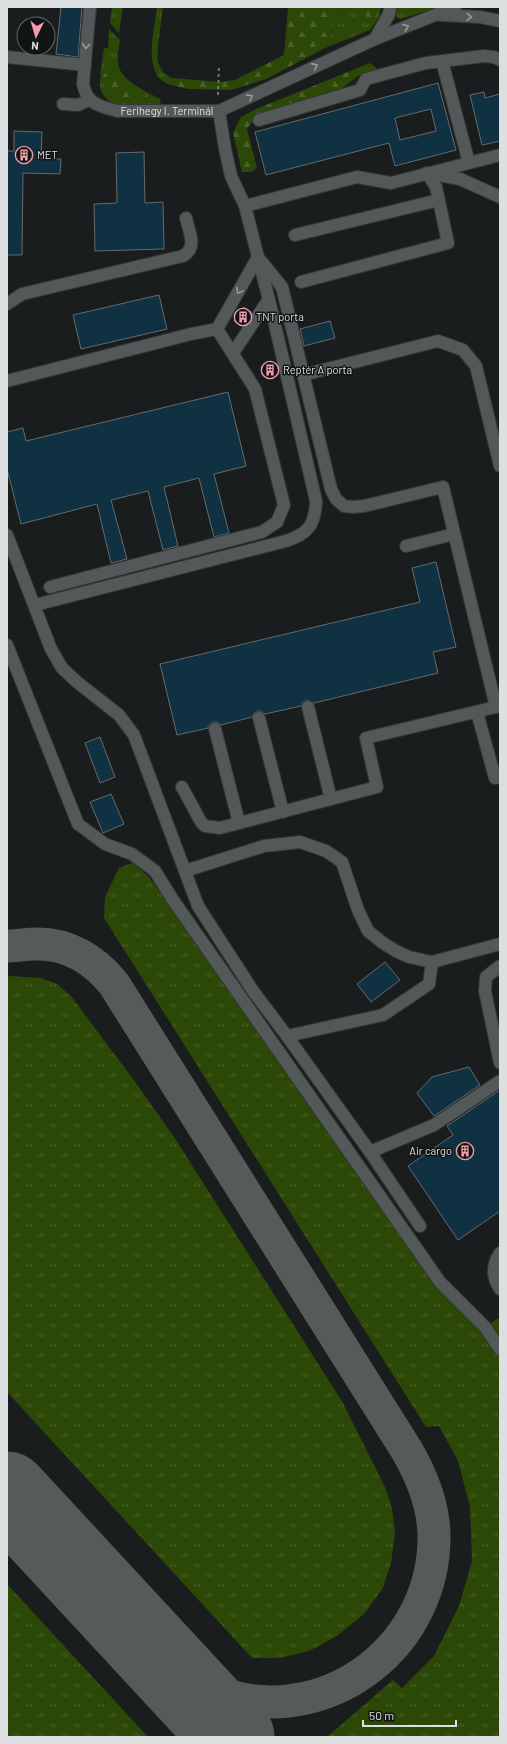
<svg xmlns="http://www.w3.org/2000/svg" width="507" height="1744" viewBox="0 0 507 1744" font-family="Barlow,sans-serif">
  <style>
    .grass { fill: url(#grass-tufts) }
    .forest { fill: url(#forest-firs) }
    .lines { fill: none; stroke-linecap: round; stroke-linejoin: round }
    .taxiway { stroke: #565a5a; stroke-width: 33 }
    .runway { stroke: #565a5a; stroke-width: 83 }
    .building { fill: #0f3141; stroke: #666a6c; fill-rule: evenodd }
    .minor-casing { stroke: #353738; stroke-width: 14 }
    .path { stroke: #727676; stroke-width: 2; stroke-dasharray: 3 3; stroke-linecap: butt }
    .minor { stroke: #535858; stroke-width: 12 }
    .oneway { stroke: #989c9c }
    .labels { text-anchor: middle; stroke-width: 3; stroke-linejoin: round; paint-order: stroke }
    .street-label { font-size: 11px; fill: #dde0e0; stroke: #101414 }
    .poi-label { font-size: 11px; fill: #dde0e0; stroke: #101414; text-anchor: start }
  </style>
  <defs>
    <pattern id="grass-tufts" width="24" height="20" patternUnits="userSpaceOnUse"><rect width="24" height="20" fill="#2c4806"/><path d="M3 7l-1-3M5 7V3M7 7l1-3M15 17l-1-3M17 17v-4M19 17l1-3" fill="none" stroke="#4a622a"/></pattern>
    <pattern id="forest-firs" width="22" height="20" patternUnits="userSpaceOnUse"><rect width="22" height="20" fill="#2c4806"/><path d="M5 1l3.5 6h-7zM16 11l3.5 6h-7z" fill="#4a622a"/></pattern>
  </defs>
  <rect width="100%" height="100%" fill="#191d1d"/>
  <path class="grass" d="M112,7H123L119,33L110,23Z
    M157,7H163C162,18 156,53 158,61C160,69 165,75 172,78V85C141,78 154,31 157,7Z
    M340,7H381L379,17L370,30L325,48Z
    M395,7H438L401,19L397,18L394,13Z
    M109,29L120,40C119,47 117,56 118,63C120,81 146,91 160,99L161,106C143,106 111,113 101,91C98,83 103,58 104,48H108Z
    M133,863L149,877L440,1282L485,1327L500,1317V1737H327L393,1680L402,1688L434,1656L459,1606L472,1561L470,1507L458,1461L439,1426L426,1427L104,918L105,897L119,868Z
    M7,976L41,978L57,984L71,996L136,1083L176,1140L343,1403L385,1487L392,1508L395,1535L391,1563L383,1588L364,1614L337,1636L309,1651L280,1658H252L7,1392Z
    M7,1584L148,1737H7Z"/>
  <path class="forest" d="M288,7H340L325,48L266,79L231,90L188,89L172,85V78L220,82L235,80L284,55Z
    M363,7H379L372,22L367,19Z
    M370,63L377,69L369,74L358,76L340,90L323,93L318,98L256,117L247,129L257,168L251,172H242L233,133L241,117L256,109Z
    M118,69C120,83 135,87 147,94V97H151L150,101C137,102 113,107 105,92C103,87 103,81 103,76L107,70Z"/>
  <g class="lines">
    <path class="taxiway" d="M7,946C16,946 25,944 35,944C67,943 94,959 114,984L406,1449C422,1476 433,1503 434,1534C436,1642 334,1725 229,1696C199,1688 175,1670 152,1650"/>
    <path class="runway" d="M7,1493L233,1737"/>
  </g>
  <path class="building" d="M61,7H82L78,57L56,54Z
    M438,83L456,150L395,166L389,143L266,175L255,132ZM431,109L436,131L400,140L395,118Z
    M484,92L485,98L500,94V141L482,145L470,95Z
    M14,131L42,132L41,159H61L60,174L23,173L22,255H7V151H14Z
    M144,152L145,203L163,202L164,249L95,251L94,204L117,203L116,153Z
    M159,295L167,329L81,349L73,315Z
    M244,307L251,312L242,326L234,321Z
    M330,321L335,338L304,346L300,329Z
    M274,363L278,374L266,377L263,366Z
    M228,392L246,466L214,474L229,533L214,537L199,478L164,487L178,546L163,550L148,491L111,500L127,559L111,563L97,504L21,524L7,469V432L23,428L26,441Z
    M436,562L456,647L433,652L438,673L314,703L307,700L303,702L301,706L265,714L261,711H258L254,713L252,717L221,725L217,722H214L210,724L208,728L177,735L160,664L420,602L412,568Z
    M100,737L115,777L100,783L85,743Z
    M111,794L124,824L103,833L90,802Z
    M385,962L400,980L371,1002L357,984Z
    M469,1067L480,1085L434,1116L417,1093L432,1077Z
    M500,1090V1211L458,1240L408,1166L453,1135L447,1126Z"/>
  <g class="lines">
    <defs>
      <g id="minor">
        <path id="s1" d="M90,7L83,84C87,104 99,106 117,111H219L375,39L455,7"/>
        <path d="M441,15L480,17L500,21"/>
        <path d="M375,39L389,14L390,7"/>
        <path d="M7,57L85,65"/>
        <path d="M442,61L469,163"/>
        <path d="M63,104L78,105L89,100"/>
        <path d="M259,120L360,90L366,79L426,63L484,56L494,57L500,60"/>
        <path d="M432,174L460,179L500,197"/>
        <path d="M245,206L357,177L391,183L500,155"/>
        <path d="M295,235L439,200"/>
        <path d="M261,261L282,287L331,489L336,499L344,506L353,507L364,506L443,487L496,707"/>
        <path d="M301,282L448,243L436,187L427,173"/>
        <path d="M7,304L22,294L183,256C198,247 189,232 186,218"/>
        <path d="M233,353L269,299"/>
        <path d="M303,375L438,341L463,350L476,366L500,466"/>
        <path d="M7,381L191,334L217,329L258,257"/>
        <path d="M7,535L51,649L62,668L77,682L119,715L134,735L198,906L253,991L287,1036L370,1152L420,1226"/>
        <path d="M406,546L454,534"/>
        <path d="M50,587L262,532L277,522L284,505L255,389L217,329"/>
        <path d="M35,605L286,541C308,534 315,525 316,501L272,312L245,206L231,176L225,149L219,111"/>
        <path d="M7,645L78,824L105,844L132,854L155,871L173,900L440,1282L485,1327L500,1349"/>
        <path d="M308,707L331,799"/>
        <path d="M477,712L495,778L500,777"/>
        <path d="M259,718L283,812"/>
        <path d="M215,729L239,823"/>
        <path d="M182,787L201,822L205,826L220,828L377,787L366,738L500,706"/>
        <path d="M185,871L264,846L300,842L326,851L342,862L358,910L368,931L383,943L396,951L409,957L432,962L500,944"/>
        <path d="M500,966L486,977L485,991L500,1063"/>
        <path d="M287,1036L383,1015L429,984L432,962"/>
        <path d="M370,1152L434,1125L500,1081"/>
        <path d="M500,1253C492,1265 492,1277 500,1289"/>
      </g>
    </defs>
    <use href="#minor" class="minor-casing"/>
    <path class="path" d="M218,95L219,65"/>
    <use href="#minor" class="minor"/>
  </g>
  <defs><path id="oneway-chevron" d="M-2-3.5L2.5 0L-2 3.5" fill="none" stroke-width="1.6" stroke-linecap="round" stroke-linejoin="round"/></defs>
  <g class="oneway">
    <use href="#oneway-chevron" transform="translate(469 17) rotate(3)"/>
    <use href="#oneway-chevron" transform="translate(406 27) rotate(-21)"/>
    <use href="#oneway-chevron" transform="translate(86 46) rotate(96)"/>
    <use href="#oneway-chevron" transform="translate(315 66) rotate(-24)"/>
    <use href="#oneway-chevron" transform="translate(250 97) rotate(-28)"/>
    <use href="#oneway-chevron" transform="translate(239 291) rotate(118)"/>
  </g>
  <defs>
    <symbol id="building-ring" viewBox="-11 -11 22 22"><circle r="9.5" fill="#101414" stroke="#f39aab" stroke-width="1.5"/><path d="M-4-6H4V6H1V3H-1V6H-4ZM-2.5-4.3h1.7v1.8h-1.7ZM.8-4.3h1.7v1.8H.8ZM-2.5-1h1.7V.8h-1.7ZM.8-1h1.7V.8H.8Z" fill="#f39aab"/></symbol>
  </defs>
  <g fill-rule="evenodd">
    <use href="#building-ring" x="14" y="145" width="20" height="20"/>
    <use href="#building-ring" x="233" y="307" width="20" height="20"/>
    <use href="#building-ring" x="260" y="360" width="20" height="20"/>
    <use href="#building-ring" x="455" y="1141" width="20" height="20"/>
  </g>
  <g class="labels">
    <g class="street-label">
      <text dy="4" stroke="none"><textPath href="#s1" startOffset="174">Ferihegy I. Terminál</textPath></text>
    </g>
    <g class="poi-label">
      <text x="37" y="159">MET</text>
      <text x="256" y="321">TNT porta</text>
      <text x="283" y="374">Reptér A porta</text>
      <text x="452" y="1155" text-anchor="end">Air cargo</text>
    </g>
  </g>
  <rect width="507" height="1744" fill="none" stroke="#dde0e0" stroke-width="16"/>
  <g transform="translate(36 36) rotate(185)"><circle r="19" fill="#101414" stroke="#626666"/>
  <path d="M0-3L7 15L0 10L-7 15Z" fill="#f39aab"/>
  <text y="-6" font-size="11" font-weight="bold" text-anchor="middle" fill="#dde0e0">N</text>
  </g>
  <path d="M363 1720v6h93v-6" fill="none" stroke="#dde0e0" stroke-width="2"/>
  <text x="369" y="1720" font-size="12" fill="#dde0e0" stroke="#101414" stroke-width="3" paint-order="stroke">50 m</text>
</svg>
